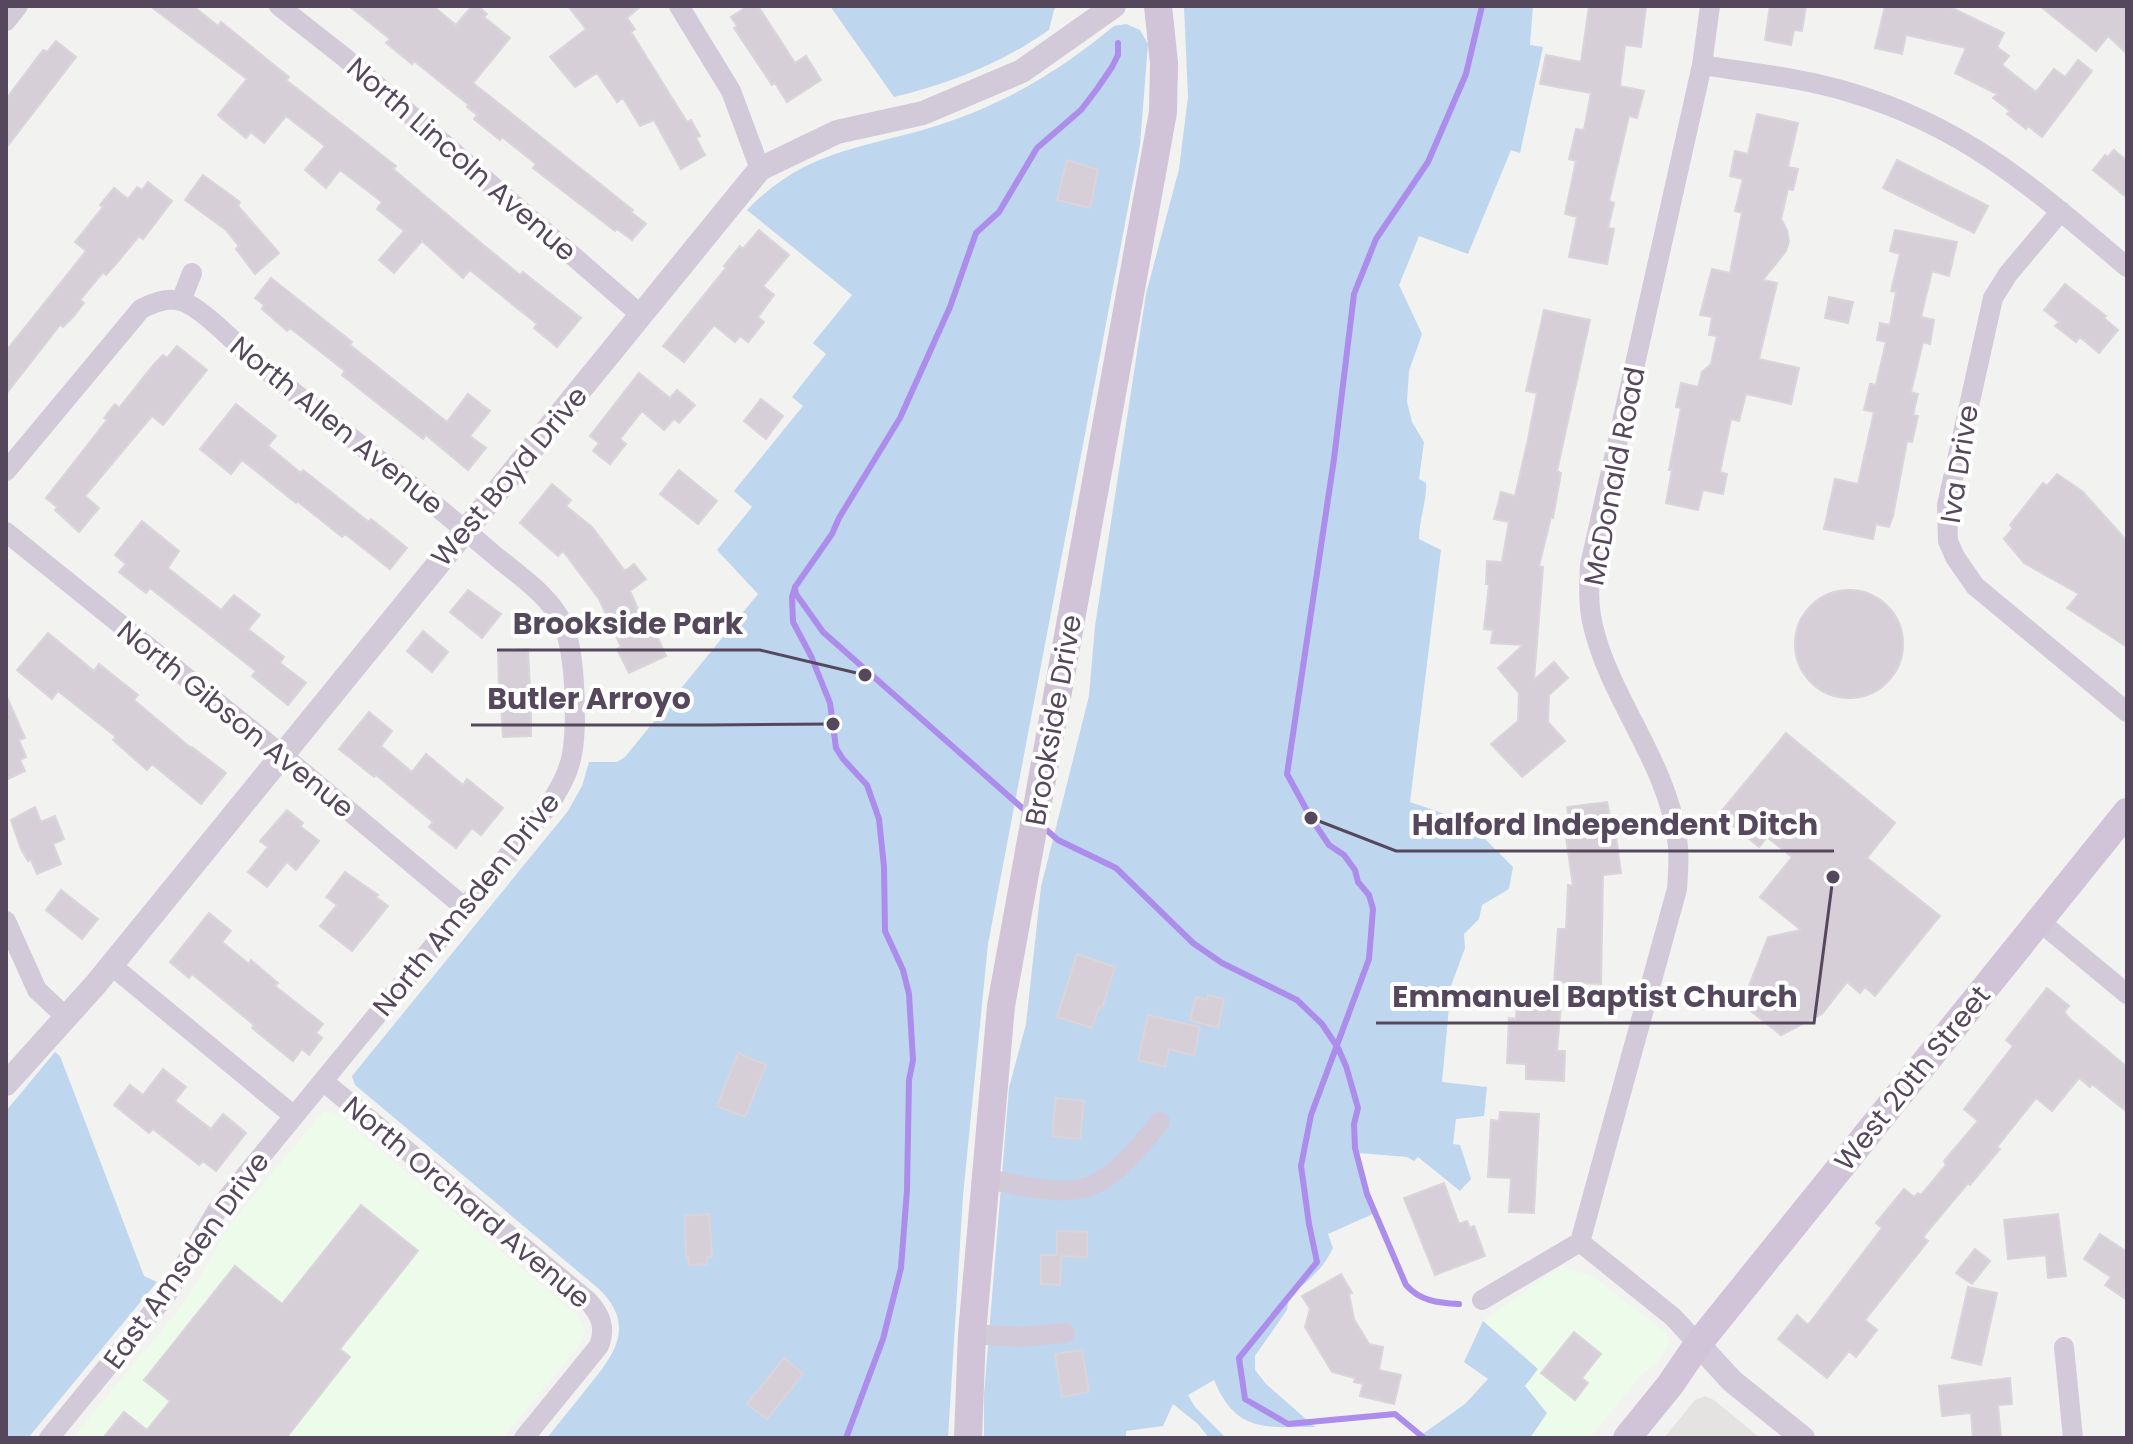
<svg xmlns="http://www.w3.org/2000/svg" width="2133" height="1444" viewBox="0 0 2133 1444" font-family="Poppins,sans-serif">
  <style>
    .commercial { fill: #edfcea }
    .education { fill: #e4e3e2 }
    .green { fill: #bfd6ef }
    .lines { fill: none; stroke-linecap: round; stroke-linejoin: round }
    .stream { stroke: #ad8deb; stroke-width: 6 }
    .building { fill: #d6cfd7; stroke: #dad4db; stroke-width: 2 }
    .minor { stroke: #d3cad9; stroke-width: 20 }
    .tertiary { stroke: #d3cad9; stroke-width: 24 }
    .secondary { stroke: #d1c3d8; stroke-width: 28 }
    .labels { text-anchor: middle; stroke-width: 8; stroke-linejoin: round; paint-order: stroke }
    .street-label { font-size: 28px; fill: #55485d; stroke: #fff }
    .leader { fill: none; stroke: #55485d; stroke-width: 3 }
    .callout-dot { fill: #55485d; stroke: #fff; stroke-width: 3 }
    .callout-label { font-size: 30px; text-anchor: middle; font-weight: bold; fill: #55485d; stroke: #fff; stroke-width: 8; stroke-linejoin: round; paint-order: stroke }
  </style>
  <rect width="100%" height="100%" fill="#f2f2f0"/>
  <path class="commercial" d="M324,1111L337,1114L577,1315L585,1330L580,1344L503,1438H73L171,1319L193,1290L228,1227Z
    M1561,1267L1589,1275L1604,1285L1667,1334L1668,1346L1657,1363L1641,1375L1590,1438H1530L1525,1386V1355L1483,1321Z"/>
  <path class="education" d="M1705,1396L1714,1400L1760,1438H1664L1695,1400Z"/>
  <path class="green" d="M830,6H1057L1054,10L1049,30C1000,64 951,83 894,97Z
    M1184,6H1533L1530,45L1543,47L1520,153L1511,150L1468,254L1419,236L1399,285L1422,334L1409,371L1407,402L1412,422L1424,442L1419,479L1426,483C1427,501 1419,520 1419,539L1441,550L1410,802L1462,820L1474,828L1513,867L1509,889L1482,905L1479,919L1464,934L1465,948L1451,986L1442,1082L1487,1087L1484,1116L1456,1119L1453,1144L1460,1145L1471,1179L1460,1191L1418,1157L1414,1161L1407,1157L1359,1153L1375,1213L1328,1234L1333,1248C1323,1269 1308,1282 1289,1295L1287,1310L1255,1356V1370L1266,1384L1315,1427C1265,1427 1236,1433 1214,1380L1188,1395L1195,1407L1226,1438H1209L1198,1424L1173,1404L1163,1426L1126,1431V1438H984V1395L1009,1088L1026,1024L1041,887L1089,696L1095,626L1146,294L1179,169L1188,97Z
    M1126,24L1140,30L1148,44L1140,145L988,944L963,1196L948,1438H547C560,1421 574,1405 587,1388C614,1355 637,1326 599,1289L355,1085L352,1076L568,811L582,786L589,762H617L625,757L758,594L717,550L752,507L734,491L803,406L792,397L826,354L813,343L852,295L747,210C807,148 864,149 939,125C1005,104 1061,70 1114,26Z
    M55,1052L60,1056L144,1276L157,1282L28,1438H6V1111Z
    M1483,1321L1538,1369L1525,1386L1547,1413L1530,1438H1417L1465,1404L1488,1379L1464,1362Z"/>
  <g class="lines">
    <path class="stream" d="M795,589L796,594L823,632L1028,813
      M1042,826L1058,840L1116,868L1193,943L1222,963L1297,1000L1322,1024L1338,1048L1346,1066L1358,1108L1354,1124L1355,1148L1367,1194L1406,1285C1420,1301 1438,1303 1459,1304
      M846,1438L883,1339L901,1268L907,1190L909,1080L913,1060L909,994L903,970L885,931L884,867L879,819L867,785L843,759L836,748L830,703L811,656L793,622L792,597L795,587L832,534L839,518L900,418L950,307L976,233L999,212L1037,148L1081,110L1097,89L1112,67L1118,55V43
      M1424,1438L1395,1414L1288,1424L1245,1399L1239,1358L1317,1262L1309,1224L1301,1166L1311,1115L1369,959L1373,909L1369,895L1358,882L1355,870L1344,855L1329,845L1311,818L1287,774L1334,459L1354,294L1376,239L1428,162L1466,74L1482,6"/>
  </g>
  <path class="building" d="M150,6H193L218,26L221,22L289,77L286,80L396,166L393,169L481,243L520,275L523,272L581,318L557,347L534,328L537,324L470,270L463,278L422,241L394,273L379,260L404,231L377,209L382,202L340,170L326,188L305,170L325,146L286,116L264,143L251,132L246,138L218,115L247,79Z
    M349,6H433L456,25L472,6H478L487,14L484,17L510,38L473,83L633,210L631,212L646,224L632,240L617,229L615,231L533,168L536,164L502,137L500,140L474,119L477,115L467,107L469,105L414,61L412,64L386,43L390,39Z
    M568,6H641L627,18L635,29L631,32L687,122L691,120L700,136L696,138L705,155L681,169L654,120L640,126L623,98L617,102L597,73L575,87L550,57L586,29Z
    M748,6H758L795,63L806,56L821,80L787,102L775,83L772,85L734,28L737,26L731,17Z
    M1589,6H1646L1641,47L1625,45L1620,86L1644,91L1637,118L1629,116L1609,201L1614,203L1608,228L1614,229L1607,264L1569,257L1577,217L1565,214L1576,161L1569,159L1576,129L1584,130L1591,93L1540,84L1546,55L1581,62Z
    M1770,6H1806L1802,31L1794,30L1791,45L1765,40Z
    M1885,6H1948L2004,33L1997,47L2009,56L2002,65L2036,92L2054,69L2065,77L2078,60L2092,71L2042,137L2028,126L2026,129L2007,114L2010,111L1993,98L1997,94L1955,73L1966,48L1906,35L1902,54L1875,48Z
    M2040,6H2127V54L2108,36L2096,51Z
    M56,41L76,57L6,148V99L43,50L47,52Z
    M1757,114L1798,123L1788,167L1798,169L1793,190L1788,189L1781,219L1787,230L1789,241L1786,251L1763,280L1777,283L1759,359L1799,368L1791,404L1746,394L1739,421L1731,419L1720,472L1727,474L1723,494L1703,490L1698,510L1666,503L1672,470H1669L1681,408L1676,407L1681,383L1698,387L1702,372L1711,364L1717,336L1709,335L1712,317L1700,315L1712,269L1730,273L1742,213L1735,211L1743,179L1730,176L1735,151L1748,154Z
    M2114,150L2127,161V198L2093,170L2105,155L2108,157Z
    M1067,160L1098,170L1090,208L1057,200Z
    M1897,160L1988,206L1974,233L1883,188Z
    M203,175L240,202L238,206L279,253L255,274L236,249L239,246L226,230L185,200Z
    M148,182L172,201L143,239L139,236L116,264L106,275L103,272L80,300L84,303L73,317L63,327L60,325L6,394V351L86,251L75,242L103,207L100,205L114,188L128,199L137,187L142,190Z
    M759,230L789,255L763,286L774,295L758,317L764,322L748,342L740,336L735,342L714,325L684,362L663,346L726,268L724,266L740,246L743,249Z
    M1895,230L1957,242L1949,276L1932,271L1921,317L1934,320L1930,344L1923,342L1911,392L1918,394L1913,415L1918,416L1912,442L1907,441L1893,516L1889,527L1876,524L1873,539L1824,529L1835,479L1858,484L1874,412L1864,410L1870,384L1876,385L1886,342L1877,340L1880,323L1890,325L1896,292L1891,291L1900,254L1890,251Z
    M271,278L352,342L350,345L447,422L468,394L490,411L470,436L486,448L468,470L426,435L423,439L367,395L342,375L345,371L290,328L287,331L262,309L264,305L255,298Z
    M2065,284L2106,316L2104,318L2118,330L2099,353L2080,337L2076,342L2055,326L2059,322L2044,310Z
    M1829,297L1853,302L1848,323L1825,318Z
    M1544,310L1590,320L1557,471L1561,473L1553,518L1551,517L1539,566L1543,567L1534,680L1554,662L1568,678L1549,695L1548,722L1565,741L1522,777L1491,744L1518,721L1519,693L1498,668L1523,645L1491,643L1493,630L1484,629L1489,584H1486L1487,561L1502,562L1509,522L1494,519L1501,492L1515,496L1528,439L1537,393L1526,391Z
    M177,346L207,370L163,425L152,416L85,496L99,508L79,532L55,510L57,507L46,498L107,420L104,418L115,404L119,408L154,364L163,355L167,358Z
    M639,373L670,398L677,390L695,405L679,423L674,419L664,430L642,411L620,439L626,444L610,464L593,451L599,443L590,436Z
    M761,399L783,416L766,439L744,421Z
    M236,404L276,436L268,446L301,473L303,470L369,522L371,519L407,548L390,569L345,534L342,537L297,501L296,503L242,460L231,474L200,449Z
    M679,470L717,501L698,524L660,494Z
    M2057,474L2082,491L2127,541V647L2067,608L2079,594L2024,563L2004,539L2013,528L2010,525L2043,483L2047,486Z
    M552,484L571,500L566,506L592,527L625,571L634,564L646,579L630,591L649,634L655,631L666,656L629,673L617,649L621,647L599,599L563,551L558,556L520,523Z
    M142,521L179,551L168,568L221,610L234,595L260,615L248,629L284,657L280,663L306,683L288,705L252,676L256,671L150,588L146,593L119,572L126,564L115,555Z
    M468,590L501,614L482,638L450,612Z
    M1795 644a54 54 0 1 1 108 0a54 54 0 1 1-108 0Z
    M423,631L448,652L432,672L407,651Z
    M48,633L94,671L99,664L138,695L134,700L191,748L192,747L226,773L201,804L152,764L147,770L113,740L116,737L58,691L52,699L17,670Z
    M528,649L530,691H534V707H531V736L503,737L501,704H488L487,686H499L498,651Z
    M6,695L25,738L19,740L26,757L20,760L25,771L6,780Z
    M369,712L392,731L381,746L412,772L426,754L463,785L467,779L503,808L481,835L472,828L456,848L429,827L433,822L376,775L374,777L339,749Z
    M1786,733L1895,823L1867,858L1940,916L1875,996L1865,987L1860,993L1847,982L1822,1014L1781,1035L1742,1004L1768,937L1801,930L1760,897L1792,857L1767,837L1759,847L1719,814Z
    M1607,802L1611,821L1614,820L1621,873L1603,875L1601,984L1554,982L1558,929H1566L1568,885L1573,886L1565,830L1571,829L1567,807Z
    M35,807L41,822L55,816L64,839L53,844L61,864L37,874L31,860L28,861L21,849L11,820Z
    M287,810L303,823L300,826L319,841L296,870L287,862L267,887L248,872L268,847L260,841Z
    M345,872L378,895L376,897L388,906L352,951L320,926L337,905L326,897Z
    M61,890L98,919L82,939L46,910Z
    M209,913L231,931L222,942L249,964L251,960L278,983L275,986L323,1024L316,1033L322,1038L309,1055L302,1049L293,1061L252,1028L254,1025L192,974L189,978L170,962Z
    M1077,954L1115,967L1102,1008L1099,1007L1092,1028L1057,1017Z
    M2047,988L2069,1006L2064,1012L2071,1020L2127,1067V1112L2092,1084L2090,1087L2079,1078L2052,1111L2036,1098L1997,1147L2000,1149L1970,1185L1968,1183L1923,1237L1928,1241L1865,1320L1877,1330L1856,1357L1849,1351L1827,1378L1778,1339L1797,1315L1808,1325L1882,1228L1876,1223L1904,1189L1914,1197L1918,1193L1921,1195L1946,1165L1944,1161L1978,1121L1964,1109L2013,1046L2006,1040Z
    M1208,995L1224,999L1218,1028L1190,1020L1196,997L1207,1000Z
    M1517,1002L1561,1004L1557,1051H1565L1564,1081L1526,1079V1064L1507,1063L1509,1018L1516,1019Z
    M1148,1015L1200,1027L1194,1056L1169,1049L1165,1067L1138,1060Z
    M738,1053L766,1065L745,1117L717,1106Z
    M163,1069L186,1087L175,1101L211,1129L223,1114L246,1133L216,1171L203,1161L199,1165L153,1129L149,1133L114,1105L130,1085L143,1095Z
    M1056,1098L1084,1101L1080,1139L1052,1136Z
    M1500,1112L1539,1114L1534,1213L1509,1212L1511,1178L1488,1177L1491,1120L1499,1121Z
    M1444,1183L1459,1224L1467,1221L1470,1228L1474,1226L1485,1256L1435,1275L1404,1198Z
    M361,1205L418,1251L340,1349L350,1357L286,1438H103L124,1412L147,1430L170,1401L144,1380L235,1266L282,1304Z
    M709,1214L712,1257H707V1264L689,1265L688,1256L686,1257L685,1216Z
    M2058,1214L2066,1276L2048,1278L2046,1255L2008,1259L2004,1220Z
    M1057,1231L1087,1232V1257L1061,1256L1060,1285L1041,1284V1255H1057Z
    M2100,1234L2127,1252V1300L2105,1285L2111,1277L2084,1259Z
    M1975,1249L1990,1261L1972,1284L1956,1273Z
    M1341,1274L1352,1293L1349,1294L1354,1319L1369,1344L1383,1347L1379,1370L1401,1375L1394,1404L1360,1396L1363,1384L1354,1382L1355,1378L1332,1372L1305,1327L1310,1309L1302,1296Z
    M1968,1287L1997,1293L1981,1365L1952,1358Z
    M1574,1332L1601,1354L1582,1378L1588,1383L1575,1400L1541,1373Z
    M1082,1350L1089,1392L1062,1397L1055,1354Z
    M784,1358L803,1374L767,1419L747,1404Z
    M2010,1378L2012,1404L1998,1405L2001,1438H1973L1971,1413L1942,1416L1939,1386Z"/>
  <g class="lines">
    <path class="minor" d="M279,6L344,57L642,316
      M679,6L731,91L760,169
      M6,21L18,6
      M1702,65C1752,73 1804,78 1852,93C1968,128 2037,191 2127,267
      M2061,211L2008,274L1993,298L1947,505L1948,541L1955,557L1975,586L2127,712
      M181,301L192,273
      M6,471L141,309C153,303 167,297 181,301C203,307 245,354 266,370C342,431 419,490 493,554C517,574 548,594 562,622C576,648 579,738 569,766C565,780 557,792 550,804L218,1209L167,1294L49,1438
      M6,532L281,754L464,907
      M6,921L37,990L65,1016
      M2039,921L2127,994
      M111,965L294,1116
      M323,1081L588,1301C601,1315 606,1328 599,1346L524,1438
      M986,1179C1020,1184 1065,1200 1097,1183C1122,1170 1142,1143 1160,1122
      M1580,1242L1673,1317L1698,1344
      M1482,1300L1580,1242L1677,889C1678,873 1680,856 1677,839C1667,762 1611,701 1593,626C1588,606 1589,586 1590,565L1702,65L1710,6
      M972,1334L1020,1337L1065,1333
      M2064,1347L2073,1438"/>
    <path class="tertiary" d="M6,1084L96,984L760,169L837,132L923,113L1022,71L1114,6
      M1698,1344L1732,1381L1803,1438"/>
    <path class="secondary" d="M968,1438L972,1334L1001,1006L1163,112L1164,63L1158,6
      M1627,1438L1670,1385L1698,1344L2127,812"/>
  </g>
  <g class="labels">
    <g class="street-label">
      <text transform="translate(462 159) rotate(41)" y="10">North Lincoln Avenue</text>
      <text transform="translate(337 425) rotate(39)" y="10">North Allen Avenue</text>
      <text transform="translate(1959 464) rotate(-81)" y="10">Iva Drive</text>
      <text transform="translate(509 476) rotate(-50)" y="10">West Boyd Drive</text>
      <text transform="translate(1614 476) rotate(-79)" y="10">McDonald Road</text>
      <text transform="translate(236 719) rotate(39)" y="10">North Gibson Avenue</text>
      <text transform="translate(1053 720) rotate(-80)" y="10">Brookside Drive</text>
      <text transform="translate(466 904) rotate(-51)" y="10">North Amsden Drive</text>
      <text transform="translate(1912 1078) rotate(-51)" y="10">West 20th Street</text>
      <text transform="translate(467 1202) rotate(40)" y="10">North Orchard Avenue</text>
      <text transform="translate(186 1260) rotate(-54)" y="10">East Amsden Drive</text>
    </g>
  </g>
  <path class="leader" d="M865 675L760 650H497M833 724L707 725H471M1311 818L1396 851H1834M1833 877L1814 1023H1376"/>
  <g class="callout-dot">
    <circle cx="865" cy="675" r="8"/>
    <circle cx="833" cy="724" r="8"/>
    <circle cx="1311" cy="818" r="8"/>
    <circle cx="1833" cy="877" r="8"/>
  </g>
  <g class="callout-label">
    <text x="628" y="634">Brookside Park</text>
    <text x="589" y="709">Butler Arroyo</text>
    <text x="1615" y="835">Halford Independent Ditch</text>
    <text x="1595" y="1007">Emmanuel Baptist Church</text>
  </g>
  <rect width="2133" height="1444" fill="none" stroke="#55485d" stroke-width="16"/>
</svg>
